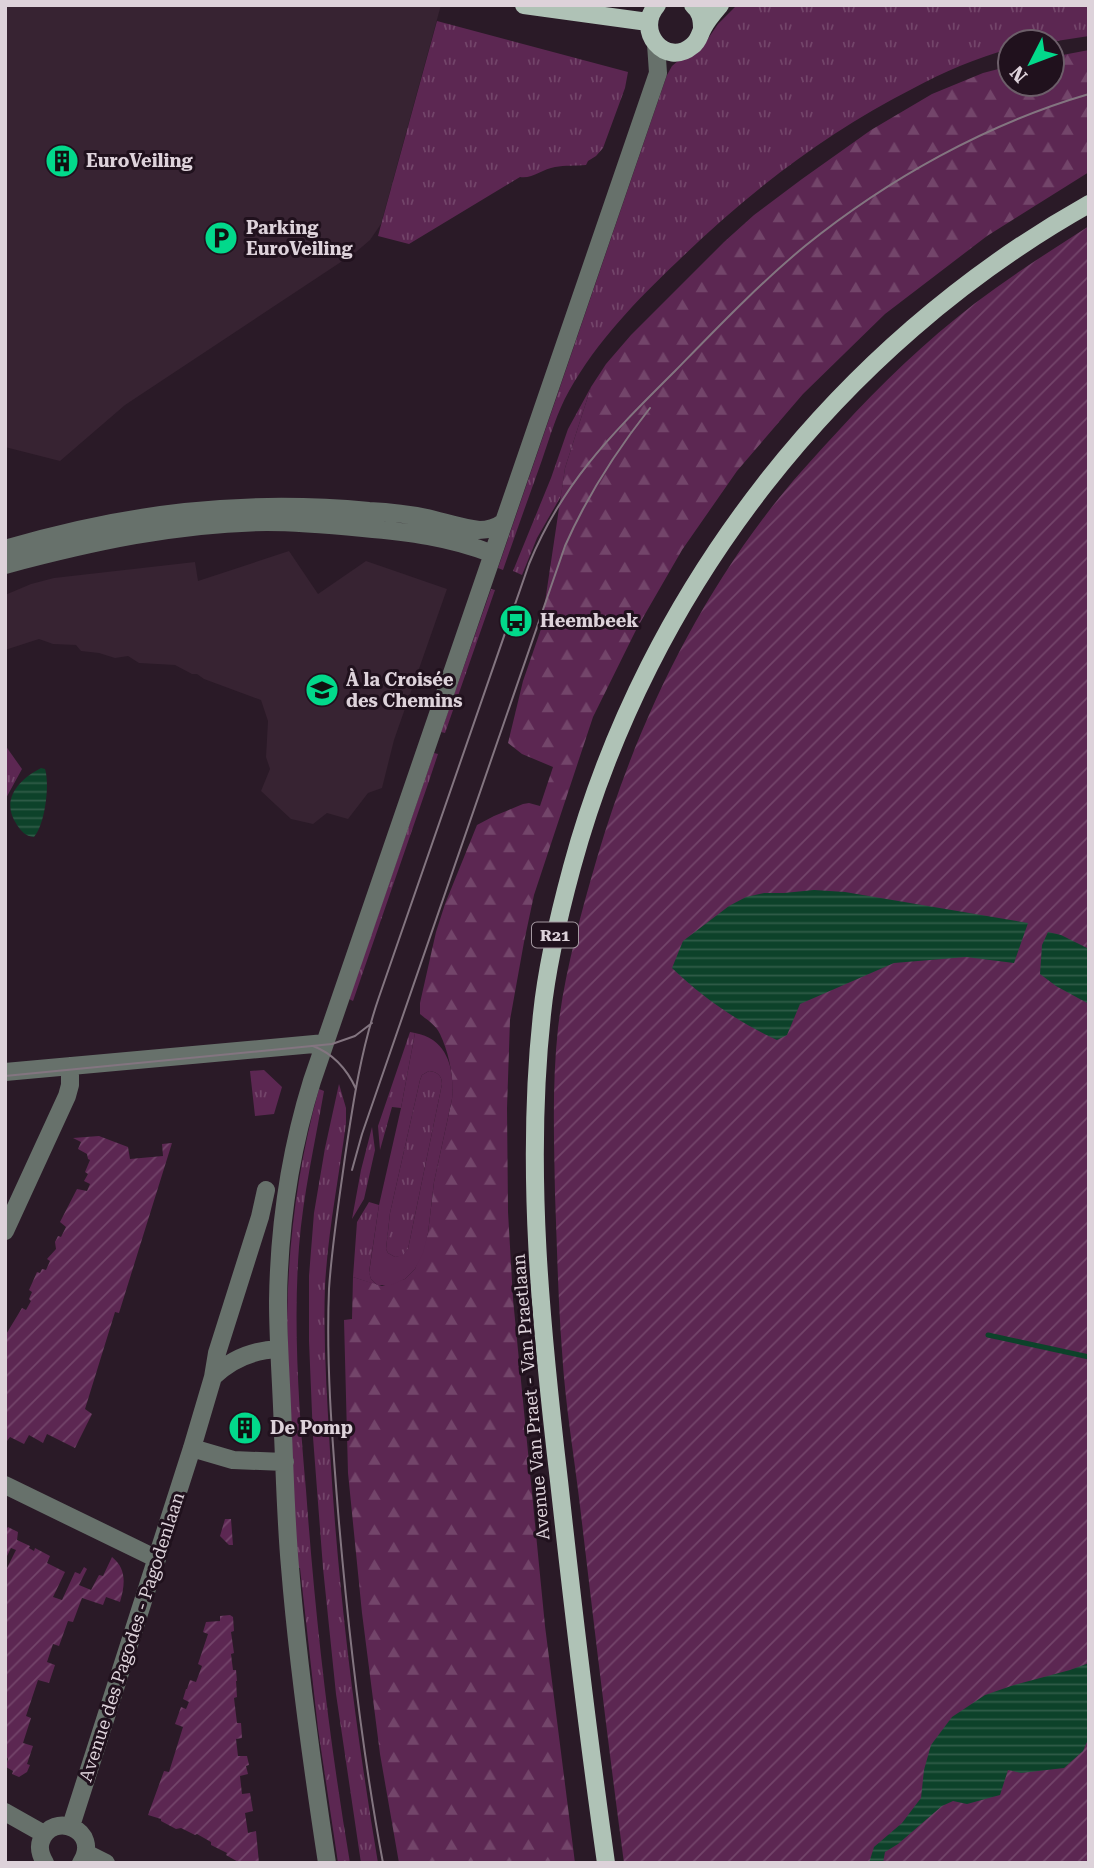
<svg xmlns="http://www.w3.org/2000/svg" width="1094" height="1868" viewBox="0 0 1094 1868" font-family="'Roboto Serif',serif">
  <style>
    .built { fill: #372332 }
    .grass { fill: url(#grass-tufts) }
    .forest { fill: url(#forest-firs) }
    .park { fill: #5c2752; fill-rule: evenodd }
    .garden { fill: url(#garden-furrows) }
    .water { fill: url(#water-rules) }
    .lines { fill: none; stroke-linecap: round; stroke-linejoin: round }
    .stream { stroke: #0d422a; stroke-width: 5 }
    .minor { stroke: #67716b; stroke-width: 18 }
    .major { stroke: #afc2b6; stroke-width: 18 }
    .tram { stroke: #837580; stroke-width: 2 }
    .labels { text-anchor: middle; stroke-width: 6; stroke-linejoin: round; paint-order: stroke }
    .shield { fill: #20111d; stroke: #a498a1; stroke-width: 2 }
    .shield-label { font-size: 16px; font-weight: bold; fill: #ddd2da }
    .poi-label { font-size: 18px; font-weight: bold; fill: #ddd2da; stroke: #20111d; text-anchor: start }
    .street-label { font-size: 18px; fill: #ddd2da; stroke: #20111d }
  </style>
  <defs>
    <pattern id="grass-tufts" width="24" height="20" patternUnits="userSpaceOnUse" patternTransform="scale(1.75)"><rect width="24" height="20" fill="#5c2752"/><path d="M3 7l-1-3M5 7V3M7 7l1-3M15 17l-1-3M17 17v-4M19 17l1-3" fill="none" stroke="#73456a"/></pattern>
    <pattern id="forest-firs" width="22" height="20" patternUnits="userSpaceOnUse" patternTransform="scale(1.75)"><rect width="22" height="20" fill="#5c2752"/><path d="M5 1l3.5 6h-7zM16 11l3.5 6h-7z" fill="#73456a"/></pattern>
    <pattern id="garden-furrows" width="10" height="10" patternUnits="userSpaceOnUse" patternTransform="scale(1.75)"><rect width="10" height="10" fill="#5c2752"/><path d="M-1 1l2-2M0 10L10 0M9 11l2-2" fill="none" stroke="#73456a"/></pattern>
    <pattern id="water-rules" width="6" height="5" patternUnits="userSpaceOnUse" patternTransform="scale(1.75)"><rect width="6" height="5" fill="#0d422a"/><path d="M0 2.5h6" fill="none" stroke="#305c48"/></pattern>
  </defs>
  <rect width="100%" height="100%" fill="#2a1a27"/>
  <path class="built" d="M5,5H441L381,224L370,240L356,252L125,405L60,461L5,447Z
    M289,551L318,594L366,561L447,589L394,740L382,788L368,793L348,819L327,813L313,824L291,819L261,791L270,769L266,757L268,721L261,700L204,679L197,674H192L175,665L139,663L128,656L115,658L99,653L81,651L76,645L53,644L39,639L5,650V595L31,584L54,578L195,562L198,581Z"/>
  <path class="grass" d="M737,5H1089V36L1050,42H1010V49C975,58 944,72 912,89C825,133 748,193 678,261C637,300 597,341 569,391C557,412 550,437 542,460C529,496 516,533 503,570L498,568L667,75L672,66L679,60L701,49L718,24Z
    M437,21L628,72L625,88L603,148L596,156L588,161L586,165C575,166 565,165 555,167C543,169 532,179 520,177L409,244L378,236Z
    M591,387L565,468L561,496L537,538L522,575L513,571L551,478L568,429Z
    M491,589L495,590L445,733L441,732Z
    M5,745L22,769L5,800Z
    M434,753L438,754L429,781L353,1001L349,999Z
    M410,1032L415,1033L401,1108L392,1107L380,1150L378,1126Z
    M264,1070L282,1087L274,1114L255,1116L250,1071Z
    M429,1071C438,1072 442,1076 442,1084L408,1249L403,1256L395,1257L388,1253L386,1249L390,1213L420,1080L422,1075Z
    M339,1084L346,1108V1123C339,1177 328,1231 325,1286C323,1341 327,1396 330,1451C338,1589 355,1726 378,1863H361L336,1694L323,1568L313,1437L309,1341V1276L314,1213L325,1148Z
    M319,1089L324,1091C315,1143 303,1195 299,1247C293,1326 299,1411 306,1490C315,1615 329,1739 350,1863H338L318,1729L300,1568H294L287,1321C288,1243 298,1164 319,1089Z
    M372,1127L375,1150L364,1199L352,1219L361,1170Z
    M369,1202L379,1205L369,1272L371,1279L377,1285L353,1277L357,1222Z"/>
  <path class="forest" d="M1089,50V172L987,236L885,314L803,394L737,471L682,550L637,628L593,717L534,895L524,942L510,1020L507,1108L508,1212L513,1299L545,1626L575,1863H399L380,1754L362,1613L348,1473L344,1320L352,1319L353,1277L382,1286L405,1279L415,1269L428,1233L434,1182L452,1099C454,1077 449,1053 440,1034C436,1025 427,1020 420,1014V1003L436,932L445,904L477,825L494,816L523,804L529,803L540,806L553,767L522,754L508,743L523,681L541,629L565,468L591,387L606,364L631,335L724,242L754,215L802,179L871,130L932,94L983,73L1010,66V84H1052V57Z"/>
  <path class="park" d="M415,1033C448,1039 455,1070 452,1099L434,1182L428,1233L423,1253L415,1269L405,1279L391,1285H377L371,1279L369,1273L379,1205L401,1108ZM429,1071C438,1072 442,1076 442,1084L408,1249L403,1255L395,1257L388,1253L386,1249L390,1213L420,1080L422,1075Z"/>
  <path class="garden" d="M1089,226V1863H624C608,1744 594,1625 580,1506C574,1455 565,1403 562,1351C558,1299 557,1246 555,1194C554,1139 552,1083 558,1028C565,971 581,913 597,858C635,729 694,604 779,498C798,474 819,452 840,429C881,384 926,341 974,304C1011,276 1050,251 1089,226Z
    M99,1136L128,1147L130,1159L163,1156L162,1144L172,1143L119,1313L115,1312L85,1409L92,1414L75,1448L47,1434L43,1443L29,1435L24,1444L10,1437L7,1441L5,1440V1336L22,1308L26,1310L31,1301L29,1299L32,1292L29,1290L37,1272L40,1273L42,1269L46,1270L50,1261L47,1259L56,1249L55,1242L58,1236L61,1237L66,1227L60,1222L77,1189L87,1191L90,1184L84,1181L88,1174L85,1172L90,1160L88,1159L87,1154L78,1149L81,1142L73,1138Z
    M225,1519H231L233,1545H229L220,1536Z
    M8,1527L18,1532L17,1540L30,1546L29,1548L34,1551L35,1548L50,1556L47,1563L65,1572L53,1597L62,1600L75,1572L80,1574L84,1567L87,1569L79,1585L91,1590L99,1575L103,1576L112,1557C127,1569 125,1585 120,1602L106,1597L103,1605L82,1598L73,1622L68,1621L59,1646L53,1644L47,1662L55,1665L49,1683L38,1680L26,1716L31,1718L23,1743L33,1746L27,1764L30,1765L27,1772L19,1777L12,1774L13,1771L6,1767L8,1759L5,1754V1572L16,1550L11,1548L5,1560V1530Z
    M230,1615L233,1617L234,1631L231,1632L234,1653L231,1654L233,1670H236L237,1681H236L237,1697L234,1698L237,1723H241L242,1738L236,1739L238,1756H247L249,1765L246,1766L248,1774L240,1776L242,1794L250,1793L253,1811L245,1813L248,1833L256,1831L259,1863H240L226,1855L227,1853L211,1845V1842L197,1834L195,1835L181,1828L176,1829L161,1821V1819L148,1815L164,1771L169,1772L183,1727L175,1724L181,1707L186,1709L189,1702L183,1699L186,1689H187L190,1680L196,1682L202,1666L198,1664L208,1634L203,1632L206,1622L220,1621V1616Z"/>
  <path class="water" d="M41,768L45,769C50,784 45,825 34,837C25,836 22,832 17,825C0,800 18,780 41,768Z
    M814,890L845,892L1028,923L1014,963L966,957L894,963L800,1004L787,1035L777,1040C738,1022 703,998 672,968L683,941L729,906L746,897L764,893H784Z
    M1048,932L1061,935L1089,949V1004L1056,986L1040,974L1042,945Z
    M1089,1663V1737L1083,1751L1064,1768L1021,1773L1008,1770L1000,1795L967,1804L953,1801L942,1806L898,1844L885,1852L883,1863H869L874,1847L902,1823L921,1798L924,1770L931,1745L952,1717L985,1695L1014,1685L1070,1670Z"/>
  <g class="lines">
    <path class="stream" d="M988,1335L1089,1357"/>
    <path class="minor" d="M5,549C127,513 242,499 369,511C388,512 408,514 427,518C444,522 462,528 479,530C488,530 497,527 504,522
      M5,565C91,542 178,523 267,522C299,522 331,525 363,528C408,532 450,537 493,554
      M5,1072L325,1043
      M5,1231L67,1096L70,1085V1066
      M213,1377C231,1359 254,1350 279,1349
      M192,1448L233,1460L285,1462
      M5,1485L157,1559
      M5,1812L44,1834
      M71,1826L192,1448L213,1377L217,1353L260,1217L266,1190
      M86,1853L106,1863
      M45,1863C41,1856 38,1849 41,1841C52,1810 102,1830 81,1863
      M327,1863C312,1765 298,1666 290,1567C286,1523 285,1479 283,1434C282,1390 278,1346 278,1301C279,1228 290,1152 312,1081L658,73L656,44"/>
    <path class="major" d="M524,5L648,22
      M657,5C634,31 666,68 692,46C699,41 699,35 703,28C707,20 714,12 720,5
      M693,5C701,12 702,19 702,29
      M606,1863C588,1736 573,1609 559,1481C541,1327 525,1169 542,1014C547,964 559,915 572,867C647,590 838,345 1089,204"/>
    <path class="tram" d="M313,1046C334,1054 347,1069 356,1089
      M5,1076L332,1044L355,1036L372,1023
      M352,1170L362,1134L565,546C587,496 616,451 650,408
      M383,1863C361,1746 348,1629 338,1511C332,1437 326,1362 329,1289C332,1244 339,1201 345,1157C353,1103 361,1049 379,997L529,564C563,481 613,433 675,371C717,328 759,284 805,246C888,179 986,124 1089,94"/>
  </g>
  <defs>
    <symbol id="building-disc" viewBox="-11 -11 22 22"><circle r="9.5" fill="#02d98b" stroke="#20111d"/><path d="M-4-6H4V6H1V3H-1V6H-4ZM-2.5-4.3h1.7v1.8h-1.7ZM.8-4.3h1.7v1.8H.8ZM-2.5-1h1.7V.8h-1.7ZM.8-1h1.7V.8H.8Z" fill="#111"/></symbol>
    <symbol id="parking-disc" viewBox="-11 -11 22 22"><circle r="9.5" fill="#02d98b" stroke="#20111d"/><path d="M-3.5-5.5H1a3.5 3.5 0 0 1 0 7H-1V5.5H-3.5ZM-1-3.4V-.6H.8a1.4 1.4 0 0 0 0-2.8Z" fill="#111"/></symbol>
    <symbol id="bus-disc" viewBox="-11 -11 22 22"><circle r="9.5" fill="#02d98b" stroke="#20111d"/><path d="M-5-6H5V4H4V6H2V4H-2V6H-4V4H-5ZM-3.5-4V0h7V-4ZM-3.5 1.2v1.5H-2V1.2ZM2 1.2v1.5H3.5V1.2Z" fill="#111"/></symbol>
    <symbol id="school-disc" viewBox="-11 -11 22 22"><circle r="9.5" fill="#02d98b" stroke="#20111d"/><path d="M0-5L7-2L0 1L-7-2ZM-4 1L0 2.5L4 1V4Q0 6-4 4Z" fill="#111"/></symbol>
  </defs>
  <g fill-rule="evenodd">
    <use href="#building-disc" x="43" y="142" width="38" height="38"/>
    <use href="#parking-disc" x="202" y="219" width="38" height="38"/>
    <use href="#bus-disc" x="497" y="602" width="38" height="38"/>
    <use href="#school-disc" x="303" y="671" width="38" height="38"/>
    <use href="#building-disc" x="226" y="1409" width="38" height="38"/>
  </g>
  <g class="labels">
    <rect class="shield" x="532" y="922.5" width="46" height="25" rx="5"/>
    <g class="shield-label">
      <text x="555" y="941">R21</text>
    </g>
    <g class="poi-label">
      <text x="86" y="167">EuroVeiling</text>
      <text x="246" y="234">Parking<tspan x="246" dy="21">EuroVeiling</tspan></text>
      <text x="540" y="627">Heembeek</text>
      <text x="346" y="686">À la Croisée<tspan x="346" dy="21">des Chemins</tspan></text>
      <text x="270" y="1434">De Pomp</text>
    </g>
    <g class="street-label">
      <text transform="translate(531 1397) rotate(-95)" y="6">Avenue Van Praet - Van Praetlaan</text>
      <text transform="translate(132 1637) rotate(-72)" y="6">Avenue des Pagodes - Pagodenlaan</text>
    </g>
  </g>
  <rect width="1094" height="1868" fill="none" stroke="#ddd2da" stroke-width="14"/>
  <g transform="translate(1031 63) rotate(228)"><circle r="33" fill="#20111d" stroke="#6c5e69" stroke-width="2"/>
  <path d="M0-5L12 26L0 18L-12 26Z" fill="#02d98b"/>
  <text y="-10" font-size="19" font-weight="bold" text-anchor="middle" fill="#ddd2da">N</text>
  </g>
</svg>
